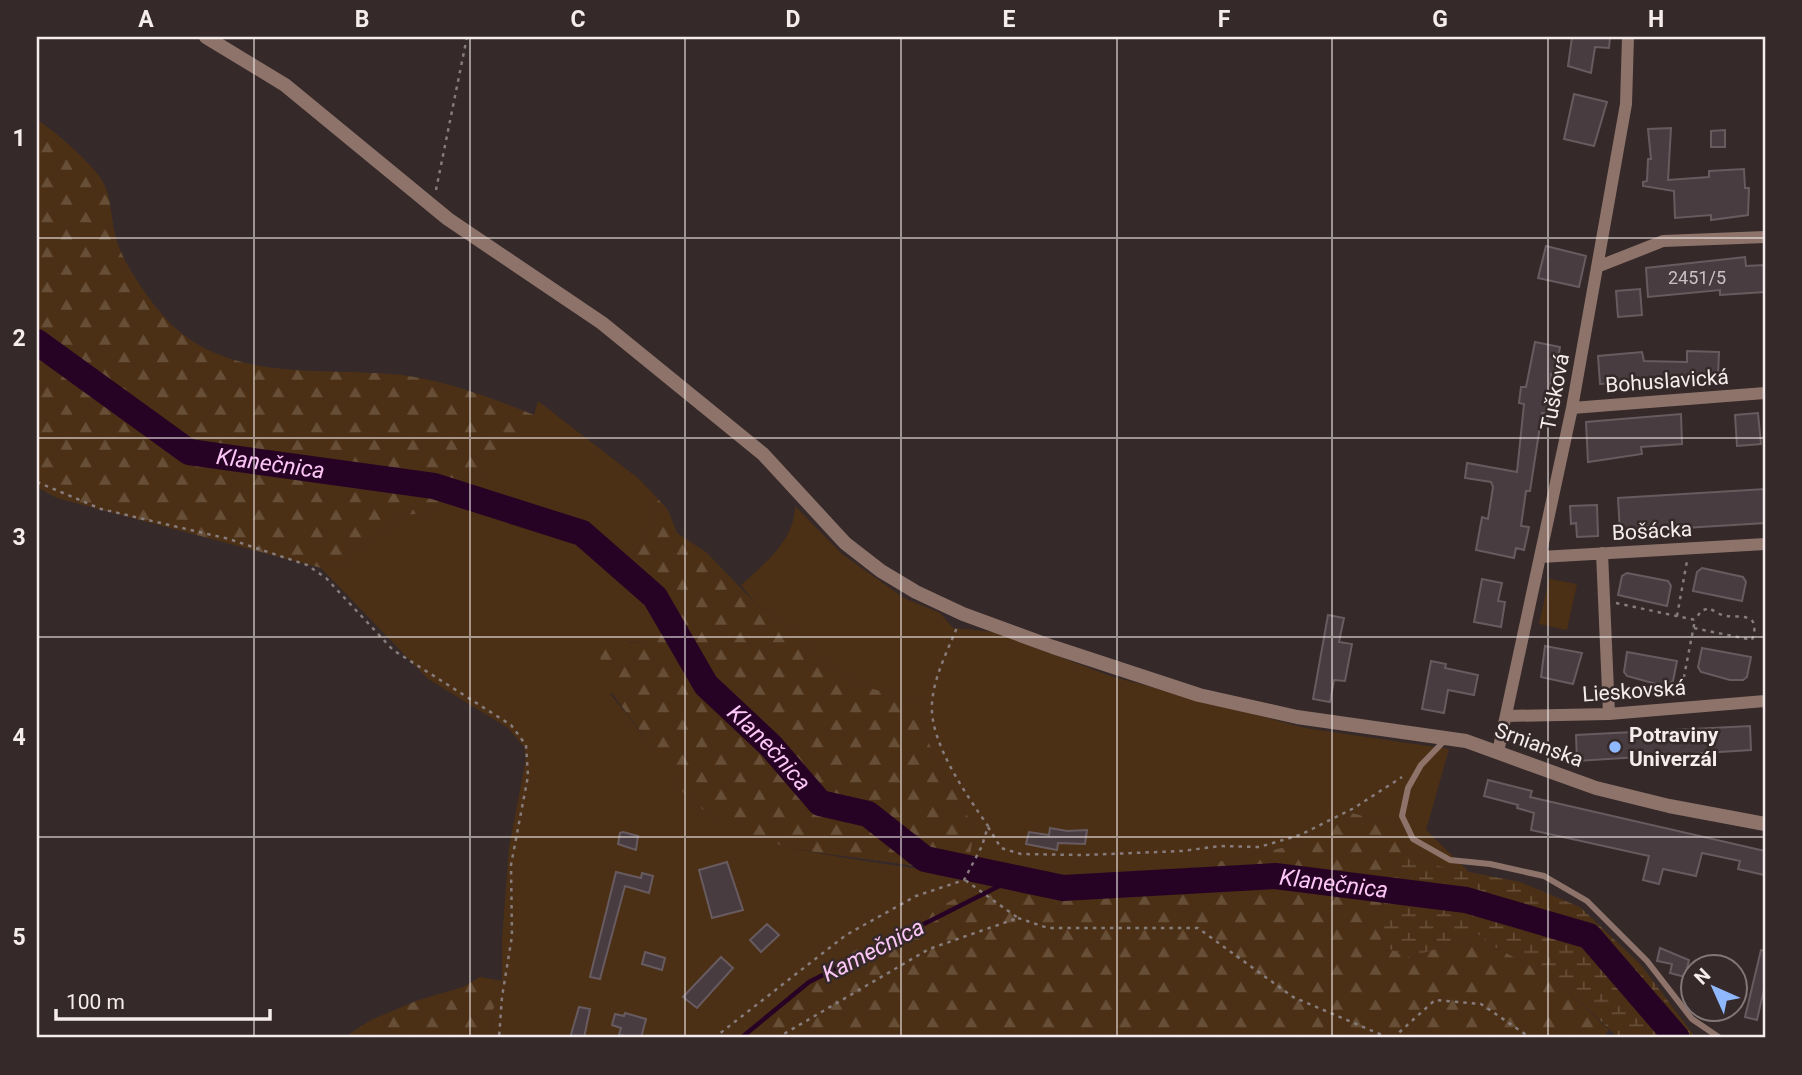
<svg xmlns="http://www.w3.org/2000/svg" width="1802" height="1075" viewBox="0 0 1802 1075" font-family="Roboto,sans-serif">
  <style>
    .green { fill: #4c3015 }
    .forest { fill: url(#forest-firs) }
    .wetland { fill: url(#wetland-marsh) }
    .lines { fill: none; stroke-linecap: round; stroke-linejoin: round }
    .stream { stroke: #260325; stroke-width: 4.5 }
    .river { stroke: #260325; stroke-width: 26 }
    .building { fill: #483c40; stroke: #685b60; stroke-width: 2 }
    .path { stroke: #867c7c; stroke-width: 2.5; stroke-dasharray: 3.5 5; stroke-linecap: butt }
    .service { stroke: #8d736a; stroke-width: 6 }
    .minor { stroke: #8d736a; stroke-width: 12 }
    .tertiary { stroke: #8d736a; stroke-width: 14 }
    .grid { fill: none; stroke: #f5eced; stroke-width: 2; stroke-opacity: 0.55 }
    .poi-dot { fill: #8fb8fd; stroke: #352929; stroke-width: 2.5 }
    .labels { text-anchor: middle; stroke-width: 5; stroke-linejoin: round; paint-order: stroke }
    .number-label { font-size: 18px; fill: #cac0c2 }
    .street-label { font-size: 21px; fill: #f5eced; stroke: #352929 }
    .poi-label { font-size: 21px; font-weight: bold; fill: #f5eced; stroke: #352929; text-anchor: start }
    .water-label { font-size: 23px; font-style: italic; fill: #fcc6f6; stroke: #352929 }
    .neatline { fill: none; stroke: #f5eced; stroke-width: 2.5 }
    .grid-label { font-size: 23px; text-anchor: middle; font-weight: bold; fill: #f5eced }
  </style>
  <defs>
    <pattern id="forest-firs" width="22" height="20" patternUnits="userSpaceOnUse" patternTransform="scale(1.75)"><rect width="22" height="20" fill="#4c3015"/><path d="M5 1l3.5 6h-7zM16 11l3.5 6h-7z" fill="#664e37"/></pattern>
    <pattern id="wetland-marsh" width="20" height="14" patternUnits="userSpaceOnUse" patternTransform="scale(1.75)"><rect width="20" height="14" fill="#4c3015"/><path d="M1 5h8M5 5V1M11 12h8M15 12V8" fill="none" stroke="#664e37"/></pattern>
  </defs>
  <rect width="100%" height="100%" fill="#352929"/>
  <path class="green" d="M538,401L639,479L657,498L645,539L628,565L625,583L662,626L647,642H628L611,695C627,714 642,733 656,754C665,766 673,782 684,793C745,858 875,858 959,876L974,829L921,728L925,703L862,686L814,656L801,635L757,605L741,585C765,563 795,540 795,506L842,554L904,598L940,613L953,628L994,632L1110,676L1305,728L1449,749L1426,830L1469,872L1438,866L1403,847L1395,825L1352,813L1286,847L1194,867L1125,878L1035,875L730,1038H492L493,1010L502,981V939L509,848L526,758L524,747L508,728L428,679L321,568L347,566L349,551L381,534L399,516L430,512L460,482L486,478L534,415Z
    M1549,579L1577,584L1567,630L1539,624Z"/>
  <path class="forest" d="M37,120C54,130 97,167 105,186C112,202 111,221 116,238C122,263 154,308 173,326C234,383 327,367 402,375C447,381 492,398 534,415L524,438L486,478L460,482L430,512L399,516L381,534L349,551L347,566L321,568L57,498L37,487Z
    M657,498L668,510L677,533L707,553L757,605L801,635L814,656L862,686L925,703L921,728L974,829L970,856L960,876C941,872 922,867 902,864C827,852 741,852 684,793C668,776 655,752 641,732C618,699 601,688 599,644L647,642L661,626L625,583L628,565L645,539Z
    M1352,813L1395,825L1403,847L1382,907L1409,958L1478,934L1493,946L1555,979L1609,1030L1602,1038H730L837,960L966,893L1035,875L1125,878L1194,867L1286,847Z
    M480,977L502,981L493,1010L492,1038H343L371,1020L416,1001L463,987Z"/>
  <path class="wetland" d="M1403,847L1438,866L1520,882L1580,907L1640,964L1696,1038H1619L1555,979L1493,946L1478,934L1409,958L1381,945L1382,907Z"/>
  <g class="lines">
    <path class="stream" d="M741,1038L809,982L1015,878"/>
    <path class="river" id="s1" d="M37,342L189,452L434,486L582,533L655,597L706,685L771,746L820,803L868,814L925,859L1063,888L1275,876L1466,900L1589,936L1677,1038"/>
  </g>
  <path class="building" d="M1572,37H1610L1609,48L1595,47L1591,73L1568,66Z
    M1574,94L1607,102L1594,146L1564,139Z
    M1671,128L1668,180L1709,177V171L1744,169L1745,188H1749L1748,215L1711,220V215L1675,218L1674,191L1643,186V182L1647,181L1648,159H1651L1648,129Z
    M1725,130V147H1711V131Z
    M1546,246L1586,256L1579,287L1538,278Z
    M1745,257L1746,266L1765,265V292L1720,295V290L1648,297L1646,268Z
    M1640,289L1642,315L1618,317L1616,291Z
    M1535,342L1560,347L1555,375L1551,374L1548,413H1542L1530,491H1526L1521,526L1529,527L1524,550L1516,548L1514,558L1476,550L1482,517L1488,519L1493,487L1491,482L1465,478L1467,463L1517,472L1524,404L1519,403L1521,387H1526Z
    M1687,351L1719,352L1718,377L1680,376V380L1600,384L1598,356L1642,352L1644,361L1687,362Z
    M1758,413L1761,444L1737,446L1735,415Z
    M1681,414L1682,444L1641,447L1642,454L1588,462L1586,422Z
    M1765,489V523L1620,532L1618,498Z
    M1597,505L1598,536L1577,537L1576,523L1571,524L1570,506Z
    M1702,568L1743,577L1746,582L1742,601L1693,591L1697,572Z
    M1627,573L1668,581L1671,586L1667,606L1618,595L1622,576Z
    M1482,579L1502,583L1498,601L1505,602L1501,627L1474,622Z
    M1328,615L1344,618L1339,642L1352,644L1345,681L1334,680L1330,702L1313,699Z
    M1545,646L1582,653L1573,684L1541,677Z
    M1702,648L1751,657L1747,677L1743,680H1730L1701,672L1698,667Z
    M1627,652L1677,661L1673,681L1668,684H1656L1627,676L1624,672Z
    M1431,661L1446,664L1445,668L1478,675L1474,695L1448,690L1444,713L1422,709Z
    M1750,726L1751,750L1577,761L1576,735Z
    M1488,780L1532,791L1530,797L1765,851L1764,875L1738,869L1740,861L1702,853L1696,876L1663,869L1659,884L1643,880L1649,856L1531,830L1534,813L1517,808L1518,805L1484,796Z
    M1050,828L1067,831L1087,830L1085,844L1058,843L1057,850L1026,844L1029,832L1049,835Z
    M623,832L638,836L636,850L618,844L620,833Z
    M727,862L743,910L712,918L699,870Z
    M616,872L641,878L642,873L653,876L649,893L625,886L600,979L590,977Z
    M767,924L779,935L761,952L750,940Z
    M1660,948L1689,960L1685,977L1670,973L1672,964L1657,961Z
    M1761,950L1765,951V985L1757,1020L1745,1017Z
    M645,952L665,958L662,970L642,964Z
    M721,957L733,968L697,1008L683,997Z
    M579,1007L590,1009L584,1038H570Z
    M625,1013L646,1019L641,1038L619,1035L621,1028L612,1025L615,1014L624,1016Z"/>
  <g class="lines">
    <path class="path" d="M436,190L467,37
      M37,482L101,509L229,539L307,565L326,578L393,650L511,725L526,745L528,776L511,865L512,936L502,997L499,1038
      M1616,603L1695,620L1681,692
      M1677,616L1687,561
      M1694,628L1752,640C1762,611 1739,618 1726,616C1720,615 1714,611 1709,608L1701,611L1695,620
      M988,827L1001,848L1021,854L1084,855L1182,851L1220,846L1259,847L1300,835L1354,808L1402,777
      M1018,918L1048,928H1198L1293,997L1389,1038
      M714,1038L846,935L916,896L964,880L982,846L988,826C966,794 929,742 932,703C934,676 948,650 958,625
      M777,1038L929,949L1018,918L965,880
      M1393,1038L1435,1000L1481,1004L1531,1038"/>
    <path class="service" d="M1446,739L1421,765L1408,788L1402,816L1413,839L1450,860L1490,864L1544,876L1587,901L1647,961L1692,1019L1720,1038"/>
    <path class="minor" d="M1597,267L1663,241L1765,237
      M1572,408L1765,393
      M1602,553L1609,714
      M1541,557L1765,544
      M1506,716L1609,714L1765,701
      M1498,752L1572,408L1626,104L1628,37"/>
    <path class="tertiary" d="M206,37L285,85L448,219L602,323L763,454L845,543L881,571L916,592L963,614L1053,647L1199,695L1297,717L1466,741L1596,788L1669,806L1765,824"/>
  </g>
  <path class="grid" d="M254,37V1038M470,37V1038M685,37V1038M901,37V1038M1117,37V1038M1332,37V1038M1548,37V1038M37,238H1765M37,438H1765M37,637H1765M37,837H1765"/>
  <circle class="poi-dot" cx="1615" cy="747" r="7"/>
  <g class="labels">
    <g class="number-label">
      <text x="1697" y="284">2451/5</text>
    </g>
    <g class="street-label">
      <text transform="translate(1667 381) rotate(-4)" y="7">Bohuslavická</text>
      <text transform="translate(1555 392) rotate(-79)" y="7">Tušková</text>
      <text transform="translate(1652 531) rotate(-3)" y="7">Bošácka</text>
      <text transform="translate(1634 691) rotate(-4)" y="7">Lieskovská</text>
      <text transform="translate(1539 745) rotate(20)" y="7">Srnianska</text>
    </g>
    <g class="poi-label">
      <text x="1629" y="742">Potraviny<tspan x="1629" dy="24">Univerzál</tspan></text>
    </g>
    <g class="water-label">
      <text dy="8" stroke="none"><textPath href="#s1" startOffset="270">Klanečnica</textPath></text>
      <text dy="8" stroke="none"><textPath href="#s1" startOffset="878">Klanečnica</textPath></text>
      <text dy="8" stroke="none"><textPath href="#s1" startOffset="1488">Klanečnica</textPath></text>
      <text transform="translate(873 950) rotate(-27)" y="8">Kamečnica</text>
    </g>
  </g>
  <rect width="1802" height="1075" fill="none" stroke="#352929" stroke-width="77"/>
  <g transform="translate(1714 988) rotate(315)"><circle r="33" fill="#352929" stroke="#827777" stroke-width="2"/>
  <path d="M0-5L12 26L0 18L-12 26Z" fill="#8fb8fd"/>
  <text y="-10" font-size="19" font-weight="bold" text-anchor="middle" fill="#f5eced">N</text>
  </g>
  <path d="M56 1009v10h214v-10" fill="none" stroke="#f5eced" stroke-width="3.5"/>
  <text x="66" y="1009" font-size="21" fill="#f5eced" stroke="#352929" stroke-width="5" paint-order="stroke">100 m</text>
  <rect x="38" y="38" width="1726" height="998" class="neatline"/>
  <g class="grid-label">
    <text x="146" y="27">A</text>
    <text x="362" y="27">B</text>
    <text x="578" y="27">C</text>
    <text x="793" y="27">D</text>
    <text x="1009" y="27">E</text>
    <text x="1224" y="27">F</text>
    <text x="1440" y="27">G</text>
    <text x="1656" y="27">H</text>
    <text x="19" y="146">1</text>
    <text x="19" y="346">2</text>
    <text x="19" y="545">3</text>
    <text x="19" y="745">4</text>
    <text x="19" y="945">5</text>
  </g>
</svg>
